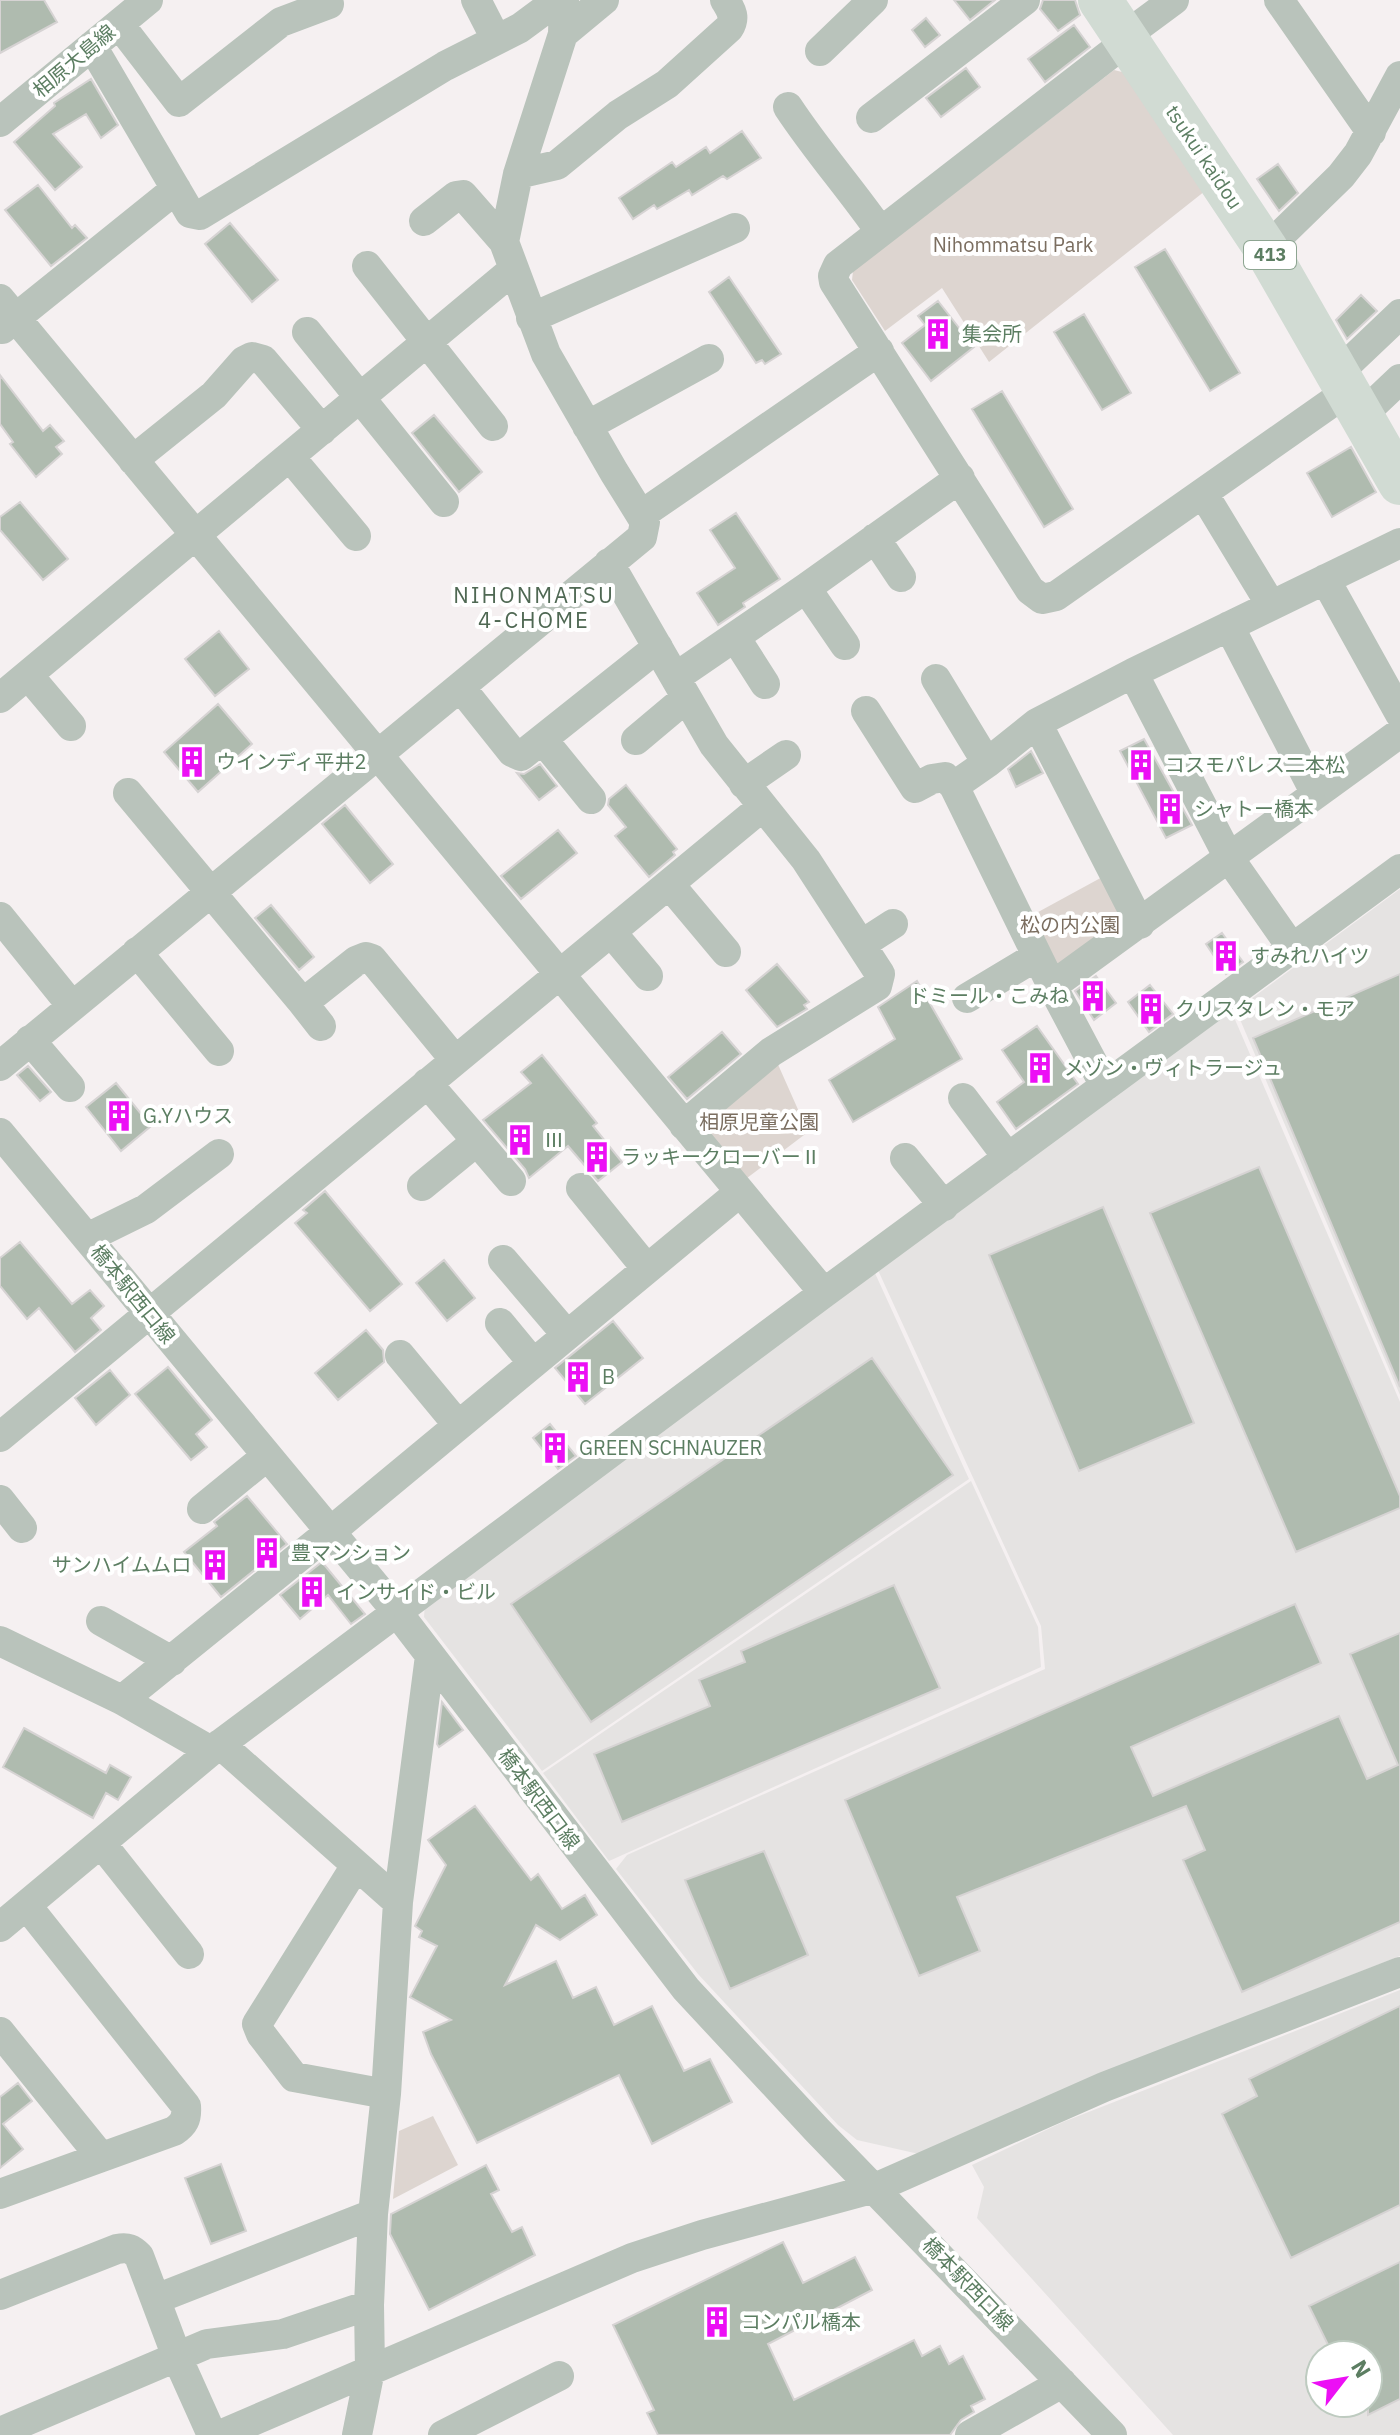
<svg xmlns="http://www.w3.org/2000/svg" width="1400" height="2435" viewBox="0 0 1400 2435" font-family="'IBM Plex Sans','Noto Sans JP',sans-serif">
  <style>
    .built { fill: #e5e3e2; fill-rule: evenodd }
    .green { fill: #ddd5d0 }
    .building { fill: #afbbaf; stroke: #d6d3d3; stroke-width: 2 }
    .lines { fill: none; stroke-linecap: round; stroke-linejoin: round }
    .minor { stroke: #b9c3bb; stroke-width: 30 }
    .highway { stroke: #d1dbd3; stroke-width: 44 }
    .labels { text-anchor: middle; stroke-width: 8; stroke-linejoin: round; paint-order: stroke }
    .shield { fill: #fff; stroke: #8da591; stroke-width: 2 }
    .shield-label { font-size: 18px; font-weight: bold; fill: #5c7e62 }
    .street-label { font-size: 20px; fill: #5c7e62; stroke: #fff }
    .park-label { font-size: 20px; fill: #7b6e60; stroke: #fff }
    .poi-label { font-size: 20px; fill: #5c7e62; stroke: #fff; text-anchor: start }
    .neighbourhood-label { font-size: 22px; letter-spacing: 2px; fill: #4f6853; stroke: #fff }
  </style>
  <rect width="100%" height="100%" fill="#f5f0f1"/>
  <path class="built" d="M1400,889V1395L1236,1010Z
    M1230,1008L1400,1402V1956L1099,2074L919,2154L857,2140L838,2125L698,1974L616,1869L627,1855L1045,1669L1041,1626L877,1268Z
    M874,1271L969,1479L542,1771L424,1617L425,1604Z
    M971,1481L1038,1627L1041,1667L609,1861L543,1773Z
    M1400,1990V2435H1173L977,2218L984,2187L972,2165L1063,2122ZM1320,2355H1368V2403H1320Z"/>
  <path class="green" d="M1114,70L1126,73L1205,191L989,362L942,288L885,331L852,280L853,271Z
    M1106,875L1127,916L1056,967L1029,917Z
    M776,1060L808,1132L743,1181L699,1124Z
    M433,2116L458,2165L393,2199L399,2131Z"/>
  <path class="building" d="M0,0H44L57,22L0,53Z
    M954,0H995L970,20Z
    M1043,0H1075L1080,15L1058,31L1040,9Z
    M926,18L940,35L925,47L912,30Z
    M1074,25L1090,47L1045,82L1028,59Z
    M966,68L980,87L941,117L926,98Z
    M91,79L118,125L101,138L86,114L53,134L82,167L55,190L14,142L55,106L54,103Z
    M742,131L761,158L727,179L723,176L692,195L689,190L657,209L654,205L633,219L619,198L672,162L676,167L706,147L710,153Z
    M1278,164L1298,193L1279,211L1257,179Z
    M38,185L72,228L75,225L87,238L51,266L5,210Z
    M230,223L278,280L252,302L205,244Z
    M1165,249L1240,373L1210,391L1135,267Z
    M729,277L781,354L765,364L762,360L756,363L709,292Z
    M1361,295L1377,311L1347,339L1336,320Z
    M938,301L974,347L931,381L902,343L925,325L918,316Z
    M1084,314L1131,393L1102,410L1054,332Z
    M0,375L43,431L50,425L64,441L56,447L62,454L36,477L10,444L13,442L0,424Z
    M1002,391L1073,509L1044,527L972,409Z
    M434,415L482,472L459,492L412,433Z
    M1351,447L1376,492L1332,517L1307,473Z
    M20,502L68,559L43,580L0,530V517Z
    M736,513L780,579L743,603L745,607L718,625L697,593L735,568L710,530Z
    M219,631L249,669L215,696L185,659Z
    M218,704L252,744L198,792L164,752Z
    M1144,739L1192,825L1166,838L1120,751Z
    M1031,751L1043,773L1016,787L1008,769Z
    M540,764L557,786L539,800L517,773L524,774Z
    M626,785L677,849L673,852L675,855L649,877L615,836L626,827L608,805L609,799Z
    M345,805L393,864L370,883L322,824Z
    M558,830L577,853L521,899L501,876Z
    M271,905L314,957L299,970L255,918Z
    M1222,933L1243,962L1226,974L1206,944Z
    M777,964L809,1002L804,1005L807,1009L777,1027L746,990Z
    M1400,974V1387L1253,1038Z
    M1096,976L1116,1003L1094,1020L1075,991Z
    M917,981L962,1059L853,1122L829,1080L895,1039L878,1007Z
    M1150,985L1173,1014L1149,1032L1128,1002Z
    M1037,1026L1078,1084L1016,1129L997,1102L1024,1082L1002,1050Z
    M722,1032L741,1054L687,1099L668,1077Z
    M542,1055L597,1123L593,1126L622,1162L598,1181L568,1146L529,1178L525,1169L483,1120L531,1083L521,1072Z
    M28,1066L51,1092L40,1101L17,1075Z
    M116,1083L151,1126L121,1151L86,1107Z
    M1259,1167L1400,1496V1508L1296,1552L1150,1213Z
    M325,1191L402,1284L370,1311L295,1223L307,1213L303,1210Z
    M1103,1207L1194,1423L1079,1471L989,1255Z
    M20,1242L72,1304L90,1290L104,1306L91,1318L101,1330L75,1352L39,1308L27,1319L0,1286V1258Z
    M444,1260L475,1298L447,1321L416,1283Z
    M613,1321L643,1358L585,1404L555,1368Z
    M366,1330L383,1350L384,1362L338,1400L315,1373Z
    M872,1358L953,1475L591,1722L511,1604Z
    M168,1367L212,1420L196,1434L207,1447L191,1460L135,1394Z
    M110,1370L130,1395L96,1425L75,1398Z
    M550,1424L576,1456L558,1469L533,1438Z
    M247,1496L287,1544L221,1597L184,1552L217,1526L214,1522Z
    M322,1562L365,1614L351,1624L328,1595L300,1619L280,1595Z
    M894,1585L940,1688L622,1822L594,1754L710,1706L699,1680L745,1662L741,1651Z
    M1295,1604L1321,1663L1131,1747L1153,1796L1339,1716L1367,1779L1398,1765L1350,1654L1400,1633V1922L1242,1992L1183,1860L1205,1850L1186,1806L957,1897L980,1951L919,1976L845,1800Z
    M442,1702L463,1730L439,1747L437,1744Z
    M24,1728L106,1773L110,1765L131,1777L118,1800L106,1793L93,1818L3,1767Z
    M475,1806L531,1880L538,1874L562,1909L585,1895L597,1915L560,1940L536,1925L505,1985L556,1961L573,1998L596,1987L614,2025L652,2006L684,2071L710,2059L732,2102L652,2144L619,2075L477,2143L431,2054L423,2032L451,2020L410,1997L437,1946L419,1937L422,1931L415,1926L446,1865L428,1840Z
    M764,1851L808,1955L730,1989L685,1880Z
    M1400,2006V2205L1291,2258L1222,2114L1257,2096L1249,2079Z
    M18,2083L32,2101L3,2124L23,2149L0,2168V2097Z
    M221,2164L246,2231L211,2244L185,2178Z
    M486,2165L499,2190L491,2194L512,2232L522,2227L535,2255L429,2310L390,2234L391,2214Z
    M783,2242L803,2283L855,2257L872,2290L768,2344L794,2400L914,2340L922,2356L940,2346L949,2364L963,2356L985,2399L971,2406L974,2412L961,2420L950,2435H658L647,2413L654,2410L613,2325Z
    M1400,2262V2399L1368,2415V2355H1333L1309,2306Z"/>
  <g class="lines">
    <path class="minor" d="M476,0L496,39
      M1279,0L1371,132
      M119,24L179,102L281,22L329,4
      M563,34L604,0
      M1124,37L1174,0
      M1127,41L838,265L833,276L834,282L1030,590L1042,599L1056,596L1348,391
      M92,46L190,213L200,215L445,66L520,28L558,0
      M820,51L873,0
      M788,107C817,151 850,188 880,231
      M871,118L1025,0
      M0,122L148,0
      M518,174L557,165L618,115L667,84L729,28C736,17 731,10 725,0
      M504,242L518,174L563,34L564,0
      M1266,249L1341,176L1358,154L1400,76
      M367,266L493,426
      M0,299L824,1293
      M531,318L735,228
      M2,329L176,189
      M307,332L444,502
      M1338,373L1400,314
      M1362,415L1400,379
      M587,426L709,359
      M290,457L356,536
      M133,460L214,395L244,361L252,357L263,360L322,430
      M1203,493L1271,605
      M641,515L879,351
      M875,538L901,577
      M609,563L714,745L806,860L880,974L877,986L771,1052L684,1125
      M1325,579L1400,714
      M806,588L845,645
      M1229,626L1316,794
      M735,637L765,684
      M1133,673L1229,858L1292,948
      M28,675L71,726
      M676,677L806,588L960,478
      M936,679L987,763
      M461,688L512,752L521,756L658,647
      M0,698L513,270
      M866,711L915,788L932,779L945,777L954,786
      M1037,723L1140,924
      M543,740L591,799
      M636,740L686,698
      M744,784L786,755
      M128,793L303,1003L356,961L366,957L372,959L455,1060
      M669,884L726,952
      M0,917L72,1006
      M611,932L648,976
      M862,944L893,924
      M137,952L219,1051
      M1052,986L1400,733
      M967,998L1037,956
      M303,1003L321,1026
      M30,1040L70,1087
      M0,1066L642,537L645,522L614,472L546,354L504,242L463,195L456,196L424,221
      M1105,1086L1052,986L954,786L987,763L1037,723L1133,673L1400,543
      M963,1098L1008,1158
      M0,1133L397,1612L686,1989L817,2130L1112,2435
      M477,1141L511,1181
      M905,1158L944,1206
      M422,1186L477,1141L427,1083
      M581,1188L647,1269
      M87,1238L146,1209L219,1154
      M503,1260L567,1335
      M500,1323L533,1363
      M400,1355L458,1425
      M0,1437L762,807
      M0,1500L22,1528
      M202,1509L267,1456
      M101,1621L172,1661
      M0,1641L122,1700L211,1751
      M122,1700L342,1522L740,1192
      M220,1744L398,1902
      M101,1843L189,1954
      M355,1867L257,2024L261,2034L294,2077L386,2094
      M0,1927L211,1751L824,1293L1400,869
      M0,2032L101,2157
      M0,2194L174,2131C184,2124 187,2119 186,2106L27,1906
      M0,2295L117,2249C128,2247 132,2249 139,2256L177,2357L212,2435
      M156,2299L373,2214
      M0,2432L207,2344L283,2334L369,2305
      M220,2435L632,2258L702,2235L875,2188L1104,2087L1400,1972
      M357,2435L370,2370L369,2305L373,2214L386,2094L398,1902L430,1656
      M443,2435L559,2376
      M970,2435L1062,2383"/>
    <path class="highway" d="M1100,0L1266,249L1400,483"/>
  </g>
  <defs>
    <symbol id="building-bare" viewBox="-9 -9 18 18"><path d="M-4-6H4V6H1V3H-1V6H-4ZM-2.5-4.3h1.7v1.8h-1.7ZM.8-4.3h1.7v1.8H.8ZM-2.5-1h1.7V.8h-1.7ZM.8-1h1.7V.8H.8Z" fill="#ec0ff5" stroke="#fff" stroke-width="2.5" paint-order="stroke"/></symbol>
  </defs>
  <g fill-rule="evenodd">
    <use href="#building-bare" x="916" y="312" width="44" height="44"/>
    <use href="#building-bare" x="170" y="740" width="44" height="44"/>
    <use href="#building-bare" x="1119" y="743" width="44" height="44"/>
    <use href="#building-bare" x="1148" y="787" width="44" height="44"/>
    <use href="#building-bare" x="1204" y="934" width="44" height="44"/>
    <use href="#building-bare" x="1071" y="974" width="44" height="44"/>
    <use href="#building-bare" x="1129" y="987" width="44" height="44"/>
    <use href="#building-bare" x="1018" y="1046" width="44" height="44"/>
    <use href="#building-bare" x="97" y="1094" width="44" height="44"/>
    <use href="#building-bare" x="498" y="1118" width="44" height="44"/>
    <use href="#building-bare" x="575" y="1135" width="44" height="44"/>
    <use href="#building-bare" x="556" y="1355" width="44" height="44"/>
    <use href="#building-bare" x="533" y="1426" width="44" height="44"/>
    <use href="#building-bare" x="245" y="1531" width="44" height="44"/>
    <use href="#building-bare" x="193" y="1543" width="44" height="44"/>
    <use href="#building-bare" x="290" y="1570" width="44" height="44"/>
    <use href="#building-bare" x="695" y="2300" width="44" height="44"/>
  </g>
  <g class="labels">
    <rect class="shield" x="1244" y="241" width="52" height="28" rx="6"/>
    <g class="shield-label">
      <text x="1270" y="261">413</text>
    </g>
    <g class="street-label">
      <text transform="translate(74 61) rotate(-40)" y="7">相原大島線</text>
      <text transform="translate(1204 157) rotate(56)" y="7">tsukui kaidou</text>
      <text transform="translate(133 1294) rotate(51)" y="7">橋本駅西口線</text>
      <text transform="translate(539 1799) rotate(53)" y="7">橋本駅西口線</text>
      <text transform="translate(968 2284) rotate(46)" y="7">橋本駅西口線</text>
    </g>
    <g class="park-label">
      <text x="1013" y="252">Nihommatsu Park</text>
      <text x="1070" y="932">松の内公園</text>
      <text x="759" y="1129">相原児童公園</text>
    </g>
    <g class="poi-label">
      <text x="962" y="341">集会所</text>
      <text x="216" y="769">ウインディ平井2</text>
      <text x="1165" y="772">コスモパレス二本松</text>
      <text x="1194" y="816">シャトー橋本</text>
      <text x="1250" y="963">すみれハイツ</text>
      <text x="1069" y="1003" text-anchor="end">ドミール・こみね</text>
      <text x="1175" y="1016">クリスタレン・モア</text>
      <text x="1064" y="1075">メゾン・ヴィトラージュ</text>
      <text x="143" y="1123">G.Yハウス</text>
      <text x="544" y="1147">Ⅲ</text>
      <text x="621" y="1164">ラッキークローバーⅡ</text>
      <text x="602" y="1384">B</text>
      <text x="579" y="1455">GREEN SCHNAUZER</text>
      <text x="291" y="1560">豊マンション</text>
      <text x="191" y="1572" text-anchor="end">サンハイムムロ</text>
      <text x="336" y="1599">インサイド・ビル</text>
      <text x="741" y="2329">コンパル橋本</text>
    </g>
    <g class="neighbourhood-label">
      <text x="534" y="603">NIHONMATSU<tspan x="534" dy="25">4-CHOME</tspan></text>
    </g>
  </g>
  <g transform="translate(1344 2379) rotate(59)"><circle r="38" fill="#ffffff" stroke="#becbc0" stroke-width="2"/>
  <path d="M0-6L14 30L0 20L-14 30Z" fill="#ec0ff5"/>
  <text y="-12" font-size="22" font-weight="bold" text-anchor="middle" fill="#5c7e62">N</text>
  </g>
</svg>
